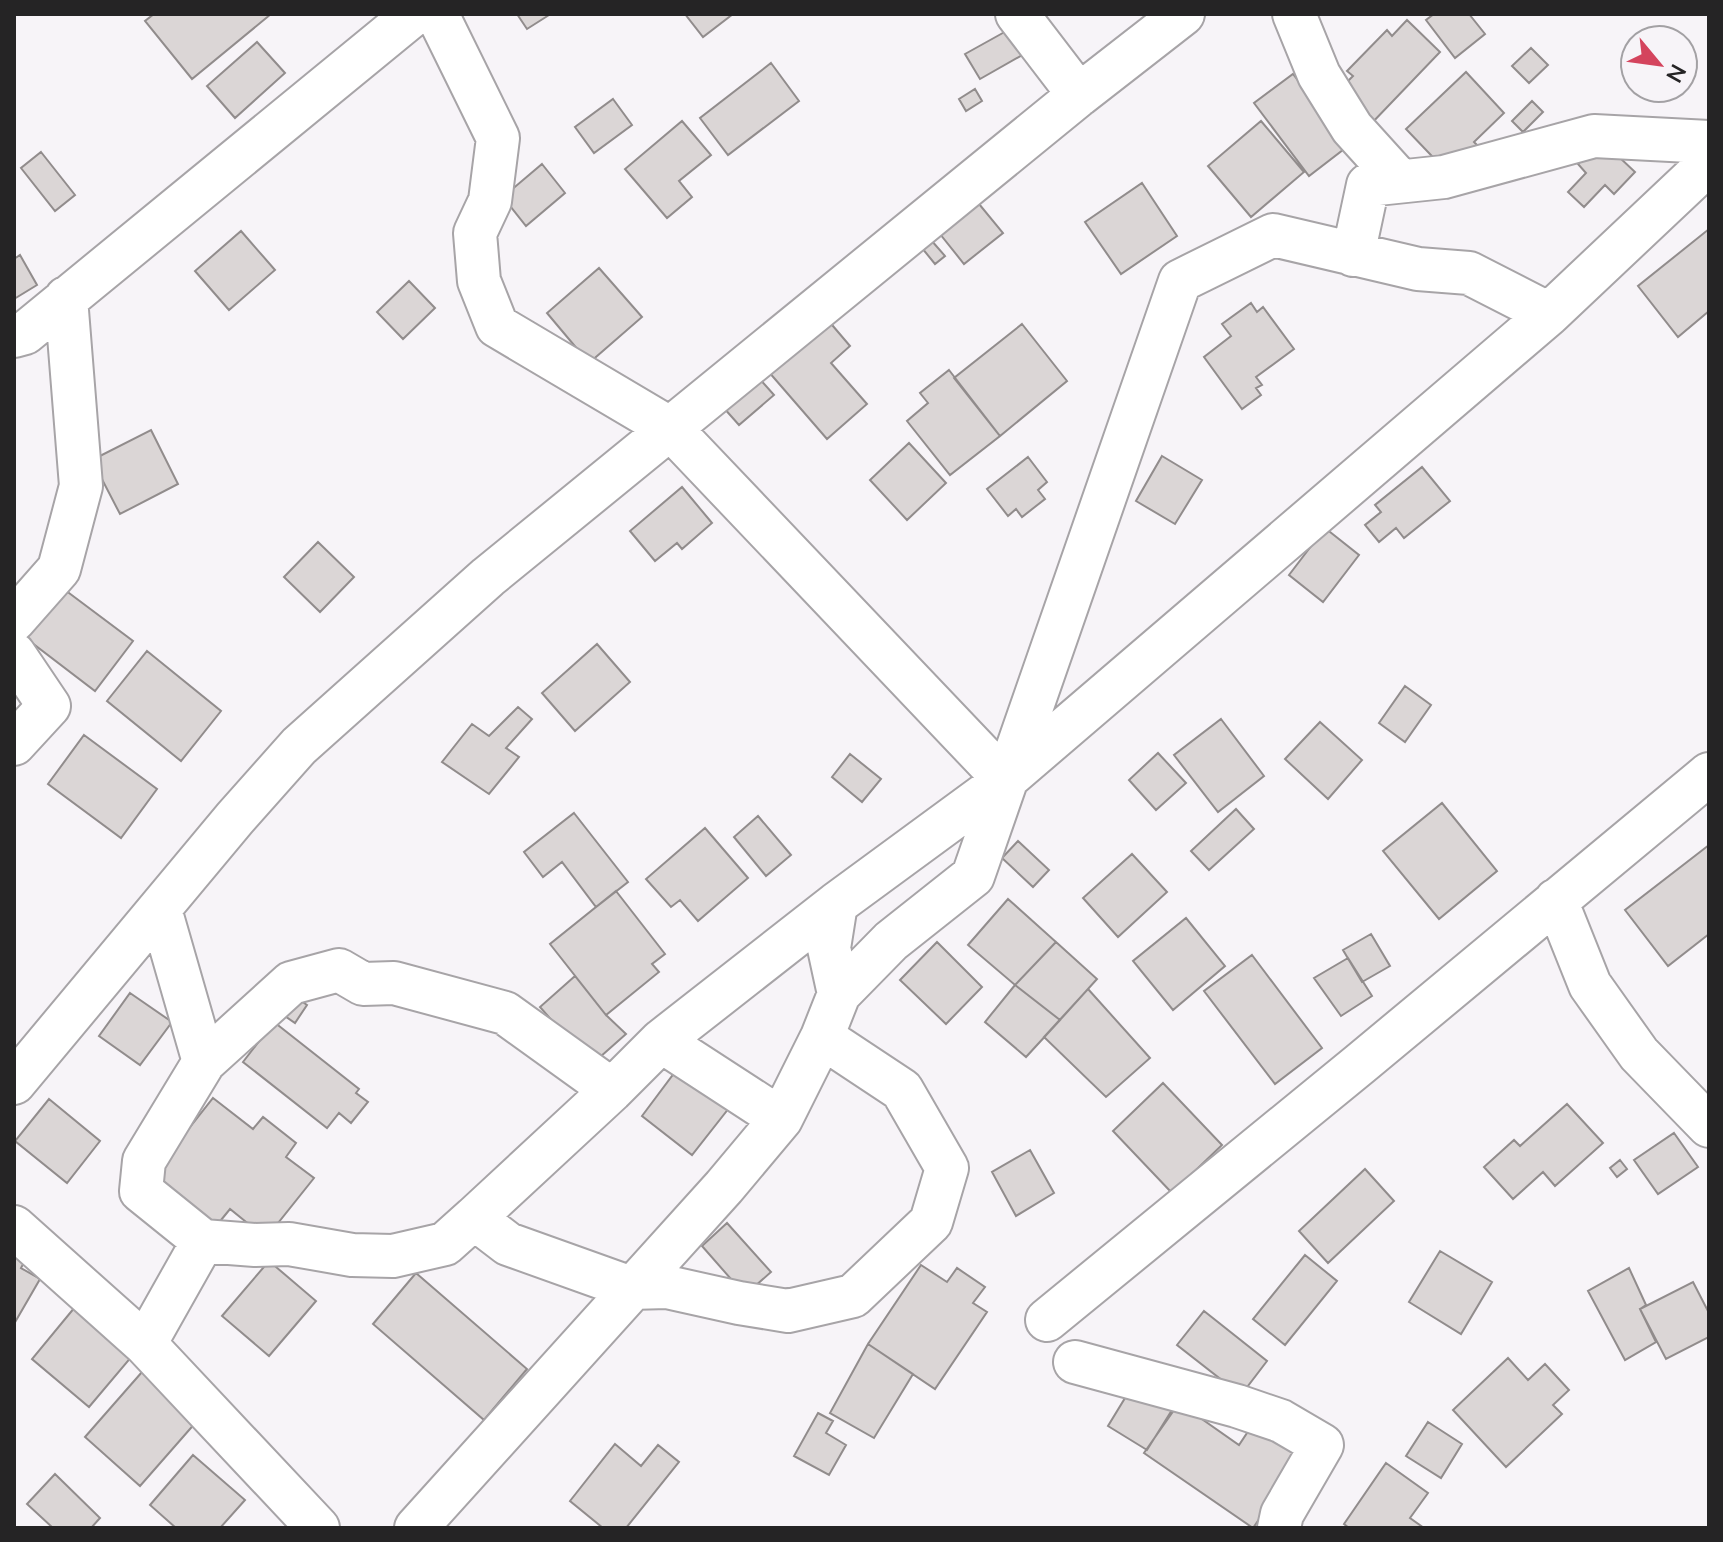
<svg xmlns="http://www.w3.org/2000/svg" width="1723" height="1542" viewBox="0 0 1723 1542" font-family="Mulish,sans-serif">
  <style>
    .building { fill: #dbd6d6; stroke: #918c8c; stroke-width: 2 }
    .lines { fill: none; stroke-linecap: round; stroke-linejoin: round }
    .minor-casing { stroke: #a7a4a7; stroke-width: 46 }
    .minor { stroke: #fff; stroke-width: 42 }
  </style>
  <rect width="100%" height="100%" fill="#f7f4f8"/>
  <path class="building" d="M154,14H271L192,79L145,21Z
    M517,14H549V15L527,29Z
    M685,14H733L703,37Z
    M1434,14H1469L1485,34L1455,58L1426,20Z
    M1407,20L1440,52L1369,126L1336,93L1353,76L1347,71L1387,30L1392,36Z
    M1010,29L1024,54L980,79L965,54Z
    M257,42L285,73L235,118L207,86Z
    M1531,48L1548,65L1529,83L1512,66Z
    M771,63L799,101L728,155L700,118Z
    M1466,72L1504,113L1474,142L1479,147L1450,175L1406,129Z
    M1293,74L1348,146L1309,176L1254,103Z
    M975,89L982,101L966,111L959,99Z
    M613,99L632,125L594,153L575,127Z
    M1532,101L1543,112L1523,132L1512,121Z
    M682,121L711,155L679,181L692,197L667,218L625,169Z
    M1261,121L1304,172L1251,217L1208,166Z
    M1601,140L1635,172L1614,194L1605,185L1584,207L1568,192L1586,173L1578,164Z
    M41,152L75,195L55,211L21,168Z
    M542,164L565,193L526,226L503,197Z
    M1142,183L1177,236L1121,274L1085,222Z
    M970,193L1003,233L964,264L932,224Z
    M1709,229V311L1678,337L1638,286Z
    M241,231L275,270L229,310L195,271Z
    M931,240L945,256L935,264L922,248Z
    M20,255L37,285L14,299V259Z
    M599,268L642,317L589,363L547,313Z
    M409,281L435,308L403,339L377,312Z
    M1251,303L1257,312L1263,307L1294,349L1256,377L1262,385L1256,388L1261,395L1242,409L1204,357L1231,336L1222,324Z
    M827,319L850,346L831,363L867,404L827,439L768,371Z
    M1022,324L1067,381L1000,436L954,378Z
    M949,370L1000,436L950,475L907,421L928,403L920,393Z
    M758,377L774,395L739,425L723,407Z
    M151,430L178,484L120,514L92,460Z
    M909,443L946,483L907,520L870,480Z
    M1162,456L1202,480L1175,524L1136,501Z
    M1028,457L1047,482L1038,490L1045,499L1022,517L1016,509L1008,516L987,489Z
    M1422,467L1450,501L1404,538L1396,528L1379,542L1365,525L1381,512L1375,505Z
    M682,487L712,523L682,549L677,543L655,561L630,531Z
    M1325,528L1359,555L1323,602L1289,575Z
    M318,542L354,577L320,612L284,577Z
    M61,587L133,641L95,691L23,636Z
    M597,644L630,682L575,731L542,693Z
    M147,651L221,711L181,761L107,701Z
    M1405,686L1431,705L1405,742L1379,723Z
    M518,707L532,719L506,748L519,757L489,794L442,762L472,724L489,736Z
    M1221,719L1264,776L1218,812L1174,755Z
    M1320,722L1362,760L1328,799L1285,759Z
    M84,735L157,789L121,838L48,784Z
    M1158,753L1186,783L1156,810L1129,780Z
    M850,754L881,779L862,802L832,777Z
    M1442,803L1497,871L1439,919L1383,851Z
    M1236,809L1254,829L1209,870L1191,851Z
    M574,813L628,882L596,907L562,862L543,877L524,852Z
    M758,816L791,855L766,876L734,837Z
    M705,828L748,878L698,921L680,900L671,907L646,879Z
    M1018,841L1049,870L1033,887L1002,858Z
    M1709,845V934L1668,966L1625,910Z
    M1132,854L1167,892L1118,937L1083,898Z
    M616,891L665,954L652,964L659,972L606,1015L550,944Z
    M1008,899L1056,942L1015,985L968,945Z
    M1186,918L1225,966L1173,1010L1133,961Z
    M1371,934L1390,966L1362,982L1343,950Z
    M937,942L982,987L946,1024L900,980Z
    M1056,942L1097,979L1060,1020L1015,985Z
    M1252,955L1322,1048L1275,1084L1204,991Z
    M1348,958L1372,996L1341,1016L1314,978Z
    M575,976L606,1015L626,1034L591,1065L540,1007Z
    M1015,985L1060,1020L1026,1057L985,1022Z
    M1088,989L1150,1058L1106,1097L1044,1037Z
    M130,993L172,1022L140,1065L99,1036Z
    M291,994L307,1005L295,1023L279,1012Z
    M274,1022L359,1089L356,1093L368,1102L351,1123L339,1113L327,1128L243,1062Z
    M678,1068L729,1108L692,1155L642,1116Z
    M1163,1083L1222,1145L1172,1193L1113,1131Z
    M213,1098L253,1129L263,1117L296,1143L286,1157L314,1178L266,1238L230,1209L217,1225L153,1174Z
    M49,1099L100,1141L67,1183L15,1141Z
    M1567,1104L1603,1143L1555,1186L1543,1172L1513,1199L1484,1167L1514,1140L1520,1146Z
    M1674,1133L1698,1167L1658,1194L1634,1160Z
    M1030,1150L1054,1193L1016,1216L992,1172Z
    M1620,1160L1627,1169L1617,1177L1610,1168Z
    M1365,1169L1394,1201L1328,1263L1299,1231Z
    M727,1223L771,1272L745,1295L702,1246Z
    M14,1248L28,1255L21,1268L40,1279L14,1324Z
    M1440,1251L1492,1282L1461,1334L1409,1302Z
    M1305,1255L1337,1281L1285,1345L1253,1319Z
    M269,1261L316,1301L269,1356L222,1316Z
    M921,1265L947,1282L957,1268L985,1287L973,1303L987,1312L935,1389L868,1344Z
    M1629,1268L1646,1305L1640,1309L1656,1342L1625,1360L1588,1291Z
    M416,1273L527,1369L484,1420L373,1324Z
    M1693,1282L1709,1313V1337L1666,1359L1640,1309Z
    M75,1307L133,1355L89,1407L32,1359Z
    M1204,1311L1267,1361L1241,1395L1177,1345Z
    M868,1344L913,1374L874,1438L830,1413Z
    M1508,1358L1528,1380L1545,1364L1569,1390L1553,1405L1562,1414L1506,1467L1453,1410Z
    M149,1364L204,1413L140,1486L85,1437Z
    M1133,1385L1172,1410L1147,1450L1108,1426Z
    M1179,1403L1239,1445L1255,1421L1304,1455L1253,1528L1144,1453Z
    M818,1413L833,1421L826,1433L846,1445L829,1475L794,1456Z
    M1428,1422L1462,1444L1441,1478L1406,1456Z
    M615,1444L641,1466L658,1445L679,1462L626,1528H603L570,1501Z
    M193,1455L245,1500L220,1528H176L150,1505Z
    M1386,1463L1428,1493L1410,1518L1424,1528H1349L1344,1524Z
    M55,1474L100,1518L91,1528H53L27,1504Z"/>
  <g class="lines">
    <defs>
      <path id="minor" d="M437,14L498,138L490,201L475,233L479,281L497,326L671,429L1005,780
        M1017,14L1079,95
        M1294,14L1319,75L1352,128L1400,181
        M1353,255L1368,185L1444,177L1594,136L1709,142
        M14,336L25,333L414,14
        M14,620L59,569L81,486L66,298
        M14,654L49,706L14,744
        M1556,900L1590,985L1639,1054L1709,1126
        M160,909L204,1062
        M839,994L891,941L973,876L1180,281L1273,235L1418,269L1469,273L1549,314
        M14,1083L235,818L299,746L488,577L1079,95L1183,14
        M781,1119L661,1041L836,904
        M474,1218L612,1090L661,1041
        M14,1227L145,1344L318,1528
        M203,1241L141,1191L144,1161L204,1062L291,983L339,970L363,984L394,983L505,1013L612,1090
        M1047,1320L1360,1064L1709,774
        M145,1344L203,1241L255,1245L289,1244L352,1255L393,1256L445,1244L474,1218L508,1244L631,1288L667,1287L739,1303L788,1311L853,1296L931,1222L947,1168L902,1090L822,1037
        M1075,1362L1237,1406L1281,1421L1322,1445L1282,1514L1279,1528
        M416,1528L724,1187L781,1119L822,1037L839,994L829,948L836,904L1005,780L1549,314L1709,163"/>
    </defs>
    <use href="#minor" class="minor-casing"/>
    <use href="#minor" class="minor"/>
  </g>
  <rect width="1723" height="1542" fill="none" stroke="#252425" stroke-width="32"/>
  <g transform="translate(1659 64) rotate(119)"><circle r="38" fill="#f7f4f8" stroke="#a3a1a4" stroke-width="2"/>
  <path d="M0-6L14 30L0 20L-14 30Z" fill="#d4445d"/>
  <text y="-12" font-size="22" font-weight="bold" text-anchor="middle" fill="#252425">N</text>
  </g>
</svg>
